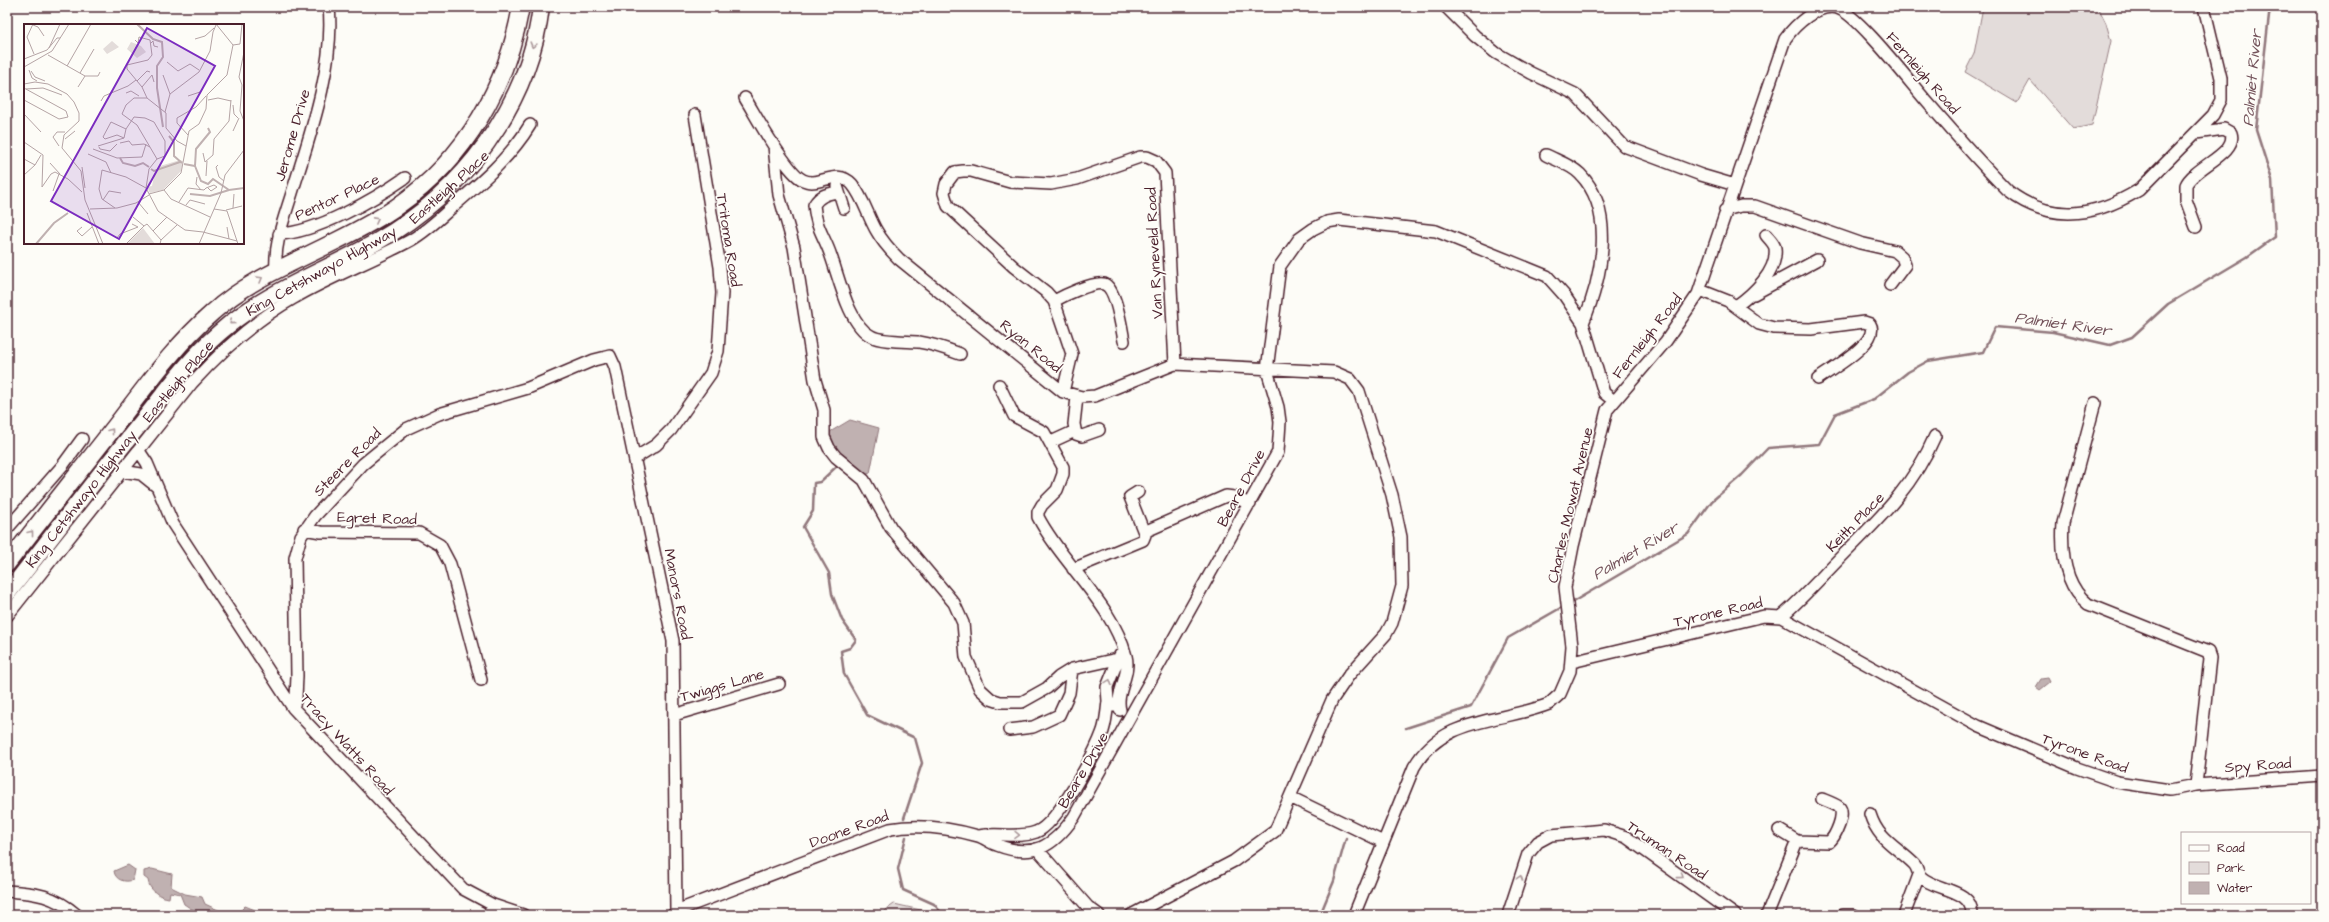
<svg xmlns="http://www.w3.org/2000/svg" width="2329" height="922" viewBox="0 0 2329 922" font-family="'Architects Daughter',sans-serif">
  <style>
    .green { fill: #e3dcda; stroke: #967e82 }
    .water { fill: #c0b1b1; stroke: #91777b }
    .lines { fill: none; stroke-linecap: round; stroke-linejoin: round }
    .stream { stroke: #91777b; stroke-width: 2.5 }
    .minor-casing { stroke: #4a1f2b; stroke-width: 14 }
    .highway-casing { stroke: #4a1f2b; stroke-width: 19 }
    .minor { stroke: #fdfcf7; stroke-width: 11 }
    .highway { stroke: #fdfcf7; stroke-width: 16 }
    .oneway { stroke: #ac999b }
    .labels { text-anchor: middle; stroke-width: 3.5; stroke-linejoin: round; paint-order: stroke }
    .street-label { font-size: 15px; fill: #4a1f2b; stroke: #fdfcf7 }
    .water-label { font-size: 16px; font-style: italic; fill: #73525a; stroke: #fdfcf7 }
    .inset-river { fill: none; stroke: #c0b1b1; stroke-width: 2 }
    .inset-road { fill: none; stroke: #b5a4a5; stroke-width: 1 }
    .view { fill: #7b2cbf; fill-opacity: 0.15; stroke: #7b2cbf; stroke-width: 2 }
    .inset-edge { fill: none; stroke: #4a1f2b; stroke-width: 2 }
  </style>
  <rect width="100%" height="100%" fill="#fdfcf7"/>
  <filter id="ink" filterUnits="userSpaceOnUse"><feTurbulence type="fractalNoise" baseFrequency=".025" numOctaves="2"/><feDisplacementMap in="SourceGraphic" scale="8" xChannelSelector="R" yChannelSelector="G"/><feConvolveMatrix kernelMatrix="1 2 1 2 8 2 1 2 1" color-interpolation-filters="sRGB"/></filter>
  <g filter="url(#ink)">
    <path class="green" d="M1983,7H2098L2106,23L2111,41L2092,125L2073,129L2030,80L2017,103L1965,72L1974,54Z
      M894,904L943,915H879Z"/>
    <path class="water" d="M850,420L879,428L870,473L863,476C849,463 833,452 830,432Z
      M2048,678L2050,682L2040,690L2036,687L2041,679Z
      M128,865L135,870L133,880C125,883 115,880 114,871Z
      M152,869L172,874L171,887L185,894L202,897L205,904L229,915L196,912L184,904L180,894L170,892L169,898C159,897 149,890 148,880L144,877V871Z
      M245,906L255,910L256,915H236Z"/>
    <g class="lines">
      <path class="stream" d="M838,465L820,482L814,483L813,511L803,527L829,573L832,594L842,620L856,640L850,648L841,651L844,674L867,715L915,738L922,763L904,818
        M1571,603L1688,534L1712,501L1742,475L1768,448L1819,444L1835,414L1874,399L1908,372L1928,361L1983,352L1995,327L2053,332L2110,345L2132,337L2168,304L2247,257L2275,237L2272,180L2256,130L2270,7
        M1406,728L1471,707L1508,638L1564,606
        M906,837L898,869L903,890L934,904L943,915
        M1320,915L1334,881L1346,838"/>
      <defs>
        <path id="minor" d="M1446,7L1475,36L1496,53L1531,73L1575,94L1624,146L1701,175L1735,185
          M745,98C756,116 786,172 803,180C820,188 836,167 852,184C863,197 868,216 876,230C882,241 890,250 899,259L1063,392L1082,397L1095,396L1175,364L1334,372L1350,379L1359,391L1392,495L1401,537L1402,586L1392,623L1386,634L1349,675L1332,700L1275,831L1234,861L1131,915
          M774,146L779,195L794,247L815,380L824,410V437L829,448L836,457L864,480L891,528L954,603L963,623L966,657L980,689L991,699L1000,702H1022L1047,688L1059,677L1072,669L1126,657
          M1546,155C1558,161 1571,165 1580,174C1617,212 1601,280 1583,323
          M837,186L844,208
          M838,192C827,194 820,195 814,205C816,229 824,235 831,256C839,278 849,325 871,336C881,342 907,341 919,342C933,344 947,349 960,354
          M1725,210L1741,206H1755L1860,243L1895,251L1902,257L1905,265L1890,285
          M2196,227L2186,200V185C2194,167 2238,153 2231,133L2224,129L2196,133
          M279,234C316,233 375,199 405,178
          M276,270C274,243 284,219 292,193C309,138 335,66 329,7
          M1700,290L1728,301L1759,324L1774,328L1811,329L1864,322L1870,324C1881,342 1831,369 1818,379
          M1754,294L1817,260
          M1054,301C1063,296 1094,281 1104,284C1116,288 1122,330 1124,341
          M1736,306C1753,294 1778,271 1775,248C1774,243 1769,239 1766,235
          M999,385L1014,416L1044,432L1063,467V474L1057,490L1042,505L1038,512V517C1063,565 1112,603 1126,656C1131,675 1115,692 1120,710
          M1063,392L1072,354L1054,301L1046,292L1014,267L948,206L944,193L946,184L955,172L963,171H971L1010,182L1051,184L1077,179L1140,157H1147L1156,161L1165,173L1175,364
          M1077,397L1074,424L1076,434L1082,436L1099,430
          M2095,403L2063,523C2061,552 2064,585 2088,604L2208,652L2210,658L2196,785
          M1051,442L1075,431
          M139,451L147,463L173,524L293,708L463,889L493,905L523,915
          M635,458L656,445L671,430L711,373L718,351L722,293L720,267L695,115
          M122,471L141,474L156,486
          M7,529L63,465L82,439
          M304,529L321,532L419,533L440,545L450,564L481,680
          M1144,532L1226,496L1234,497L1250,504
          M1073,569L1143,540L1145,535L1130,497L1138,492
          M7,616L192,383C222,350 255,320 294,298C331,276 373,261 411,240C425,232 437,221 449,210C478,185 510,158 530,125
          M1781,617C1804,597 1823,575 1844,554C1881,517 1914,485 1935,436
          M1572,662L1764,616L1781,617L1978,726L2077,768L2117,782L2170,790L2196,785L2322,776
          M1113,706L1108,701L1107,687L1120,655
          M293,708L296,698L297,676L295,558L301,536L315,516L363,464L406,429L439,414L528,388L594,360L610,356L615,367L673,641L676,911L673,915
          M674,715L779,684
          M1009,730L1033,727L1059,715L1069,693L1072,669
          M1290,797L1383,842
          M1870,814C1878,840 1896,846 1914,864C1918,868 1917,873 1921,877C1935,891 1973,888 1972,915
          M1779,830L1797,841L1829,842C1835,837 1846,814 1839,807C1835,804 1827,801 1822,799
          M979,836C997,832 1018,839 1036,832C1057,825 1095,753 1103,731C1106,722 1107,711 1108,701
          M1038,850L1088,907L1099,915
          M7,891C36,893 54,895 77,915
          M676,911L890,829C919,824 949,828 978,836C985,838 990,843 997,845C1033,859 1053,847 1074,817L1278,452L1280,422L1278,407L1267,370L1280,266L1299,239L1313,229L1327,222L1339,220L1436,231L1547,276L1564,295L1583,323L1604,393L1614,401
          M489,915L493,905
          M1354,915L1414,767C1443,716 1501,723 1549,704L1560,694L1570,671L1572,646L1565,587L1573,546L1607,410L1666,341L1698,294L1785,39C1795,25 1818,3 1837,8C1858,14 1911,84 1928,103C1954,133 1980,163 2008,191C2051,224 2095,217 2139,190L2213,115L2221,100V78L2204,7
          M1508,915L1528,854L1538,842L1551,835L1604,830L1626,837L1735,915
          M1767,915L1797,841
          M1842,915H1854
          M1904,915L1919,875"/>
        <path id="highway" d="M7,564C43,517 80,471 116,425C146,386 175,345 213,312C246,282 288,265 328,245C352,233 377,221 399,205C466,158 507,86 521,7
          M7,594C52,537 95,479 141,423C166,392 189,359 219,333C266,291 324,272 378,241C463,193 529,105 541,7"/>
      </defs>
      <use href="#minor" class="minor-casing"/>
      <use href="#highway" class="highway-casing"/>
      <use href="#minor" class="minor"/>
      <use href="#highway" class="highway"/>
    </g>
    <defs><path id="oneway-chevron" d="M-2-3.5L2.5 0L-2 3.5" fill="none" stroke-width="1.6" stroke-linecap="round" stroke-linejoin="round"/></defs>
    <g class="oneway">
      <use href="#oneway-chevron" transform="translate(533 45) rotate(106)"/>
      <use href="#oneway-chevron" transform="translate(376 220) rotate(-28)"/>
      <use href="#oneway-chevron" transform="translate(260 279) rotate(-30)"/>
      <use href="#oneway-chevron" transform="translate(232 322) rotate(140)"/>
      <use href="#oneway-chevron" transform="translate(111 431) rotate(-52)"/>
      <use href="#oneway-chevron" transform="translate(31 533) rotate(-52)"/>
      <use href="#oneway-chevron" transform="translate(1109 682) rotate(-70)"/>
      <use href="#oneway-chevron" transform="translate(1017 835) rotate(1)"/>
      <use href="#oneway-chevron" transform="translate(1681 876) rotate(36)"/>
      <use href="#oneway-chevron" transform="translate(1520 878) rotate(-72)"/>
    </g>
  </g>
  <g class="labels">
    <g class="street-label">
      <text transform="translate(1923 73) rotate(49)" y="5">Fernleigh Road</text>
      <text transform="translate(292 135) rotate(-74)" y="5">Jerome Drive</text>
      <text transform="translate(449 187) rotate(-42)" y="5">Eastleigh Place</text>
      <text transform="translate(337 197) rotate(-25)" y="5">Pentor Place</text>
      <text transform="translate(729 240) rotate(81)" y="5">Tritoma Road</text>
      <text transform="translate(1154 253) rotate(-93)" y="5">Van Ryneveld Road</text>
      <text transform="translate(321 271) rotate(-29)" y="5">King Cetshwayo Highway</text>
      <text transform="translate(1647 336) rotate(-52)" y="5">Fernleigh Road</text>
      <text transform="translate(1031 346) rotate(39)" y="5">Ryan Road</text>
      <text transform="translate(178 381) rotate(-50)" y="5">Eastleigh Place</text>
      <text transform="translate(347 462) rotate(-45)" y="5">Steere Road</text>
      <text transform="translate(1241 488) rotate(-62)" y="5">Beare Drive</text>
      <text transform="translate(81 499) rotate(-52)" y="5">King Cetshwayo Highway</text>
      <text transform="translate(1570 505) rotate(-77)" y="5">Charles Mowat Avenue</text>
      <text transform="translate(377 518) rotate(2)" y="5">Egret Road</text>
      <text transform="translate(1855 522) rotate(-46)" y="5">Keith Place</text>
      <text transform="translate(678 594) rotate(79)" y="5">Manors Road</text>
      <text transform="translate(1718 612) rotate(-13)" y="5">Tyrone Road</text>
      <text transform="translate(722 685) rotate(-16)" y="5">Twiggs Lane</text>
      <text transform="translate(347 744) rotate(48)" y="5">Tracy Watts Road</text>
      <text transform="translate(2085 753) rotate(20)" y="5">Tyrone Road</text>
      <text transform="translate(2258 765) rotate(-4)" y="5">Spy Road</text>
      <text transform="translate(1083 770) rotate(-60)" y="5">Beare Drive</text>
      <text transform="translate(849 829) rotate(-20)" y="5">Doone Road</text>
      <text transform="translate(1667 850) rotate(34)" y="5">Truman Road</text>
    </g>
    <g class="water-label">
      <text transform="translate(2251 78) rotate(-85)" y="6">Palmiet River</text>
      <text transform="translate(2063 323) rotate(8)" y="6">Palmiet River</text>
      <text transform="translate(1635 550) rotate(-31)" y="6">Palmiet River</text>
    </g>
  </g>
  <g transform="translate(24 24)">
    <rect width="220" height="220" fill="#fdfcf7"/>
    <path d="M88,17L95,23L83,30L79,25ZM107,18L117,22L122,28L113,34L103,25ZM156,136L159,137L157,147L139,166L126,169L123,163L128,162L131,148L136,142ZM119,204L131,220H103Z" fill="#e3dcda"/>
    <path class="inset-river" d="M113,0L129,15L138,18L139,33L133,42V64L139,103M145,112L150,118V132L158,139M96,134L99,139L111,142L119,139L125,143M160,140L171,142L172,125L186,108L184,104M171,142L177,157L184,160L189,155L205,166L220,164M127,145L130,147L156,138M166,170L186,172L205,166M12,220L30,199L44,189"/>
    <path class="inset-road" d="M9,0L3,13L10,30M9,1L14,3L20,12M171,15L181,12L190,4M111,16L114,19L115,13L126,16L128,31L124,36L103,41V45L118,63L123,74L142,89V104L153,117L162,122M127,19L129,17L130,22L134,23M209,21L216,20L218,0M25,24L36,0M220,28L215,53L218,61L216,87L220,97M24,31L61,52M0,35L23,26L33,14H36M143,38L154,47L166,40L175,46M43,42L67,0M0,43L28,27L45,0M5,46L8,54L13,57M7,47L11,53L21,57M56,49L70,25M139,51L146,70M113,57L123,47L126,48M0,60L11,58L24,60L43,70L50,78L55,89V97L40,111L38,124L57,147L61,176L79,220M54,63L61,52H74L76,48M118,63L128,51L130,58M0,64L42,87L44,93L35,95L0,76M2,65L19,64L38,71M102,69L107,67L115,72M164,72L176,68M123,74H110L102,81L98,90L113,101L133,135M184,76L194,74L207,77M77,77L80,72L104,62L112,56M209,81L210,90L214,94M141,88L146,70L175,48L186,27L189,8L192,1M0,90L17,108M209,107L215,94M164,111L153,99V94L172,83L182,72M100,114L93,111L81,115L79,113L87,98L102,105M41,115L51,107M0,118L19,131L18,163L27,150L31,148L44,155L58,168M96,119L105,117L108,121L120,120L126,123M35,122L29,113L33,108H41M74,122L100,114L102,105L110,93L121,94L130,98L141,117V132L133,135M75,123L76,125L86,127L93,120M69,125L93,134L118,133L122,120M179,129L181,138L189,131L190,115L205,97L207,76M64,130L82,138L87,149M0,135L11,141M26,139L36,150M194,141L192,143L195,153L200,157M58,143L61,164M0,151L11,141L17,131M182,152L183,137M173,153L172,160L177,166M122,164L125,145L133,135M140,166L147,175L186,193M29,167L35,150M125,170L140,166L157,149L165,107L175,100L182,85L183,71L203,51L209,21L192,0M79,176L85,167L97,169M114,178L124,190M155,178L164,164L180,166L182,164L190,161L193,163L187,167L184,164M162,181L166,176L181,180M91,184L78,175L75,165L78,146L102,153L122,164L134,187L161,206L179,208L213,217M209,184L210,170M66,185L93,184L112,179L125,171M190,185L203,187L214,220M202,186L218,182M63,189L75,220M109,193L120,202L123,200L137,216L136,220M58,203L53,207L58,212L68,203M203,203L205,215M129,207L143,193M93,214L96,210L114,203L108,200M137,216L153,201M102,220L120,202M175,220L197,169L201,151L220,126"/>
    <path class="view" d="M123,4L191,42L95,215L27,177Z"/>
    <rect width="220" height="220" class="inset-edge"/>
  </g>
  <rect width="2329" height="922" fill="none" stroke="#fdfcf7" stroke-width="24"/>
  <rect x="12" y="12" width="2305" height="898" fill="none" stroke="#4a1f2b" stroke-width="1.5" filter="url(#ink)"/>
  <rect x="2181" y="832" width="130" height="72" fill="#fdfcf7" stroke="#b5a4a5"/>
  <rect x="2189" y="845" width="20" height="6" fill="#fdfcf7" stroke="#b5a4a5"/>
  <text x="2217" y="852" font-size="12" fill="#4a1f2b">Road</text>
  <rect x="2189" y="862" width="20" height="12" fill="#e3dcda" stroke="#b5a4a5"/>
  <text x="2217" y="872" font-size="12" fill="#4a1f2b">Park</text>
  <rect x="2189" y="882" width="20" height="12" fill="#c0b1b1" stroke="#b5a4a5"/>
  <text x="2217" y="892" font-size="12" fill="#4a1f2b">Water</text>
</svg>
